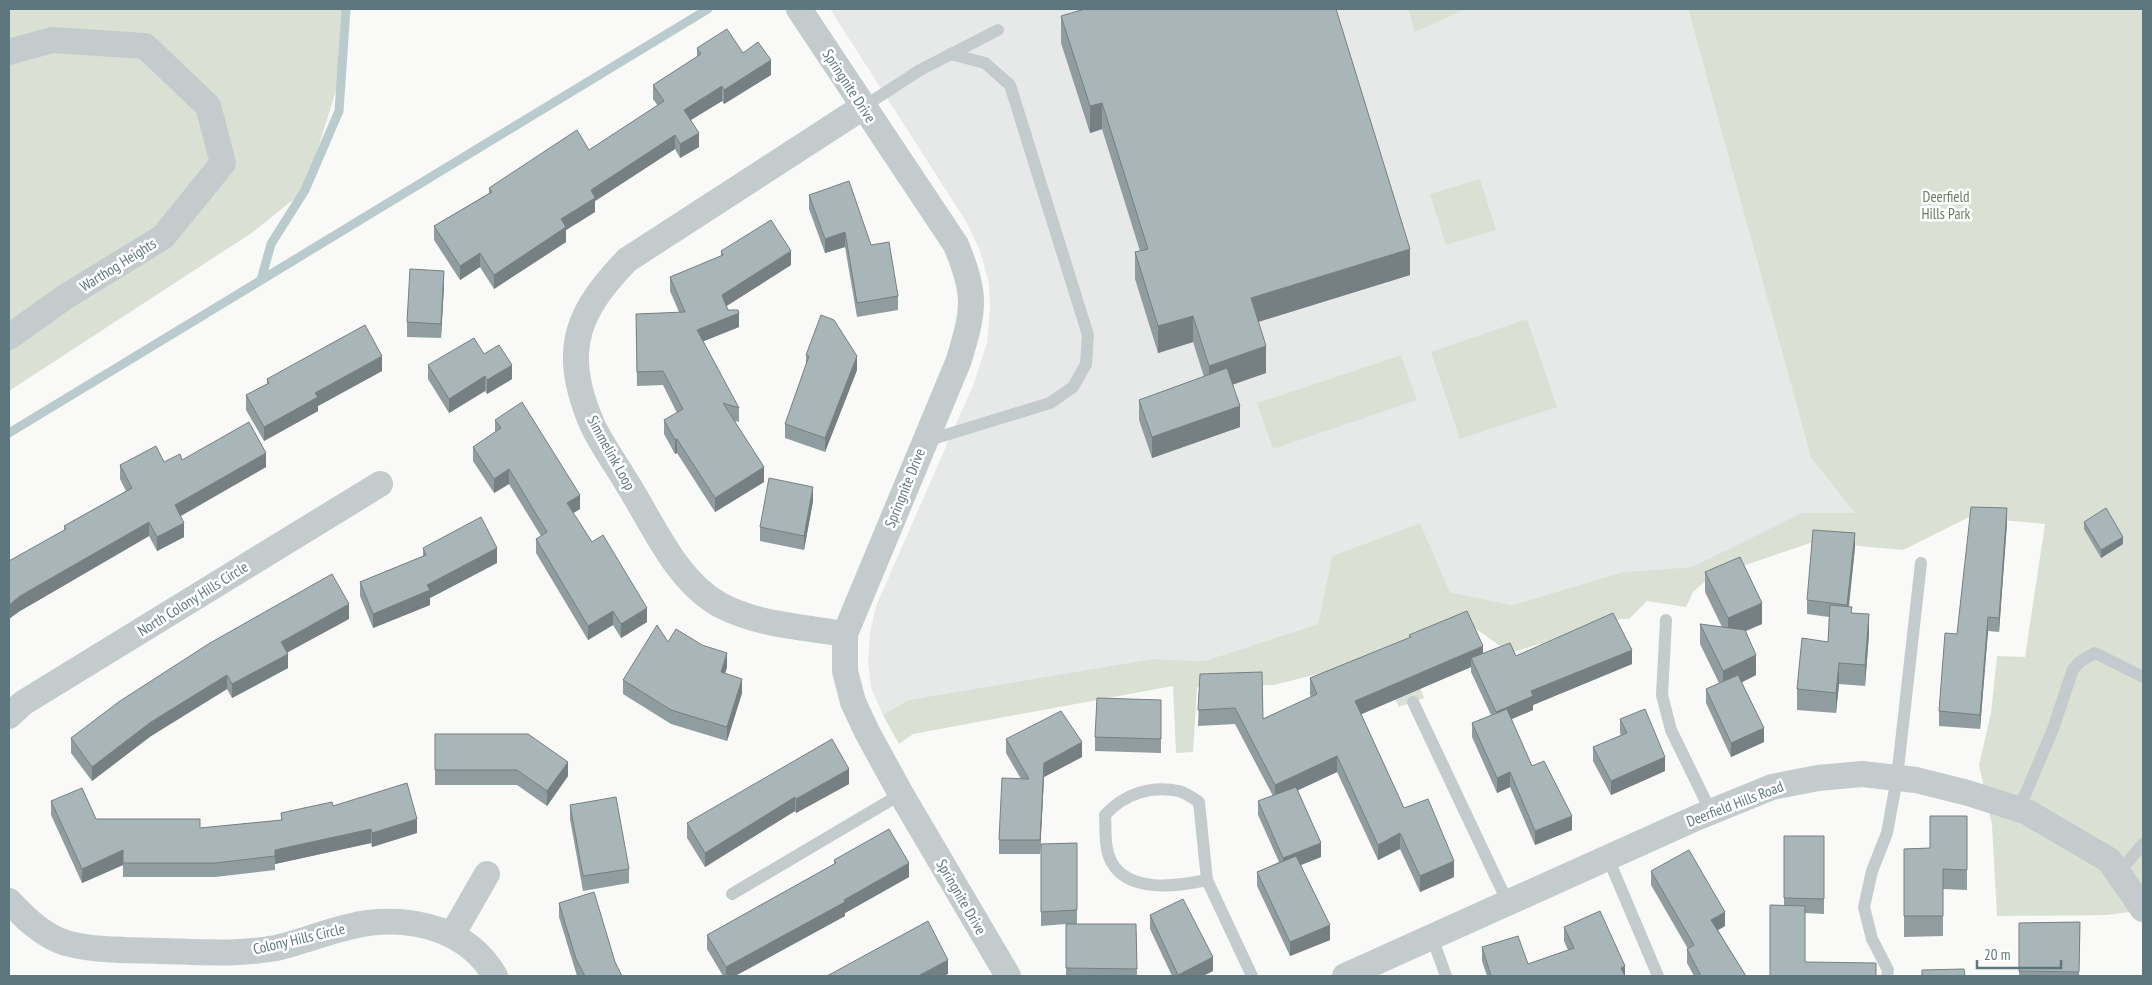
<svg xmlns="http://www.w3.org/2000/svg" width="2152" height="985" viewBox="0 0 2152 985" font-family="'PT Sans Narrow',sans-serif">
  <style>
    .built { fill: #e7e9e8 }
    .green { fill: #dbe0d5 }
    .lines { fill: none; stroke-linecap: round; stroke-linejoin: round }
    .stream { stroke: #bacbcd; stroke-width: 9 }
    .lane { stroke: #c4cbcd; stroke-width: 12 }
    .street { stroke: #c4cbcd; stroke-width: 26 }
    .wall { fill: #909da0 }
    .shaded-wall { fill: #767f82 }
    .building { fill: #a8b6ba; stroke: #767f82 }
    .labels { text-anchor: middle; stroke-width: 5; stroke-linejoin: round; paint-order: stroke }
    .street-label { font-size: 15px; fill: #5e777f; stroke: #fff }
    .park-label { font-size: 15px; fill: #6c7b61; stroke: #fff }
  </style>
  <rect width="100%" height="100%" fill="#f9f9f7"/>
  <path class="built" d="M830,9H1688L1811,458L1856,513H1801L1692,567L1623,572L1512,605L1450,592L1420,523L1332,556L1318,624L1204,661L1152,659L908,700L883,715L871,688L868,662L870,633L876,606L974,383L987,343L990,308L989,283L980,251L967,223Z"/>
  <path class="green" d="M9,9H345L343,68L305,190L253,232L9,391Z
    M1408,9H1466L1415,32Z
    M1688,9H2143V910L2107,915L1997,916L1992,825L1979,765L1991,713L1997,656L2025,657L2045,524L1969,517L1903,550L1813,542L1710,577L1693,592L1686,607L1647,601L1629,619H1620L1510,653L1465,621L1406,649L1424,698L1399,707L1376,659L1274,685L1197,687L1193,752L1176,753L1173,686L913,734L899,744L883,715L908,700L1152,659L1204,661L1318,624L1332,556L1420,523L1450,592L1512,605L1623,572L1692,567L1801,513H1855L1811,458Z
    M1480,179L1496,230L1446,245L1430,194Z
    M1527,319L1557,407L1460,439L1431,352Z
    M1401,355L1417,400L1273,449L1257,403Z"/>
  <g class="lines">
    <path class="stream" d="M261,280L271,244L305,190L339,111L346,9
      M9,433L708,9"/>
    <path class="lane" d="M863,107L920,70L998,30
      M926,441L1050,403L1073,387L1086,364L1088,335L1010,85L985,63L950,54
      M1666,620L1662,695L1671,730L1711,812
      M1413,702L1508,903
      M2019,809L2053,729L2073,669L2081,661L2095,653L2143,677
      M1608,858L1658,976
      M2118,873L2143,844
      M1207,880C1178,886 1128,894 1111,861C1104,847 1106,831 1105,815C1124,794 1151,785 1179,791C1186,793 1193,798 1199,802L1207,880L1252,976
      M732,894L901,794
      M1432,937L1446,976
      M1887,976L1888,970L1872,939L1864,907L1872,871L1887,833L1897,778L1921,563"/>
    <path class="street" d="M799,9L956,245C977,296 974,309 959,360L845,634V671L853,702L867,732L901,794L1008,976
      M9,52L52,40L145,46L208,106L223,163L163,237L65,297L9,337
      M845,634C803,627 758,625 720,605C676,581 653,524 627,483C616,464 601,444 592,424C583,403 575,377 576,354C577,316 602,286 627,260L863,107
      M9,716L23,703L380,484
      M9,901C24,917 43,936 66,943C96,951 128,950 160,951C199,952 238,955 276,948C307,941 337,927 368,923C417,917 469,931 495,976
      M452,935L487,874
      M1345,976L1696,818L1772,787L1818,778L1862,774L1916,780L1968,793L2027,812L2109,860L2143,909"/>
  </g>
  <path class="wall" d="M1061,16L1410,275L1258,322L1266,373L1233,384L1240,427L1152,458L1139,420V400L1204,377L1193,342L1158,353L1135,279V252L1140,251L1102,129L1090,133L1061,43Z
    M697,48L743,53L771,75L724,104L722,101L691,120L699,147L680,158L675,149L595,201V212L566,230V242L494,289L480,267L460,280L434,240V226L489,193V188L589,150L658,106L653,99V85L697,57Z
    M809,195L871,245L898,296V310L857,317L845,247L825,253L809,209Z
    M721,251L791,265L726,306L728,310L739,327L703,341L739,408V422L735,421L764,482L715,512L677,453L675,454L664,434V420L677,413L663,385L637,386L636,328L679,312L670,291V277L721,256Z
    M444,285L441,338L407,337V322Z
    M806,355L857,370L825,452L785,438V424L806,366Z
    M428,365L512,379L487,394L485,391L449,413L428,379Z
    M382,371L318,406V411L264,441L246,410V395L267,384V379Z
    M495,420L580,509L573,513L592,542L647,622L621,638L613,625L588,640L536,553V539L541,536L509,484L494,493L473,461V447L495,432Z
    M182,460L266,467L181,516L184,537L157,551L149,536L20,611L64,530V526L126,491L120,479V465L164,462Z
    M813,501L804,550L760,541V527Z
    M2084,522L2123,544L2101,558L2084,529Z
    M2007,523L1999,632L1988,631L1980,729L1939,726V711L1957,634Z
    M1855,547L1849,607L1852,613L1869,634L1865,686L1839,684L1836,713L1797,710V689L1828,642L1829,617L1807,614V600Z
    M423,548L497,563L430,598V605L373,628L360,596V582L423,556Z
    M1705,572L1762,624L1746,631L1756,675L1742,682L1764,742L1731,757L1706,703V689L1719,683L1700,644V624L1722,627L1705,592Z
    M349,619L287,652L288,668L232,698L227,689L151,736L92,781L71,753V738Z
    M1409,635L1483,653L1516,656L1632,664L1533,705V710L1511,719L1532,766L1572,830L1535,845L1510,787L1497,793L1472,737V723L1491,715L1471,672V667L1361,714L1404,808L1454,877L1420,892L1400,849L1378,860L1337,772L1298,790L1321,857L1301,865L1330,940L1290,956L1257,886V872L1279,862L1258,815V801L1273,796L1235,724L1198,726L1200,674L1263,719L1311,697L1310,694V678L1409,638Z
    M668,642L727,667L725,673L742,693L727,741L671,724L623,694V680Z
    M1161,700V753L1095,751V737Z
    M1620,719L1665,771L1611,795L1593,761V747L1621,735L1620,733Z
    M435,734L568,776L547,806L517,785H435Z
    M1006,739L1082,757L1044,777L1040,854H999V840L1021,779L1006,753Z
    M849,784L796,813L795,811L705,867L687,838V823Z
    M51,801L96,819L200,828L281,820V813L333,806L417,833L372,847L371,843L275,864V870L215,877H123V865L82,883L51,815Z
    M570,805L629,869V883L583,891L570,819Z
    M1967,816V890L1943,889V936L1904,937V849L1930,848Z
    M1784,836H1824V914L1805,913L1770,976L1784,906Z
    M1077,843V924H1067L1137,969V976H1066V924L1041,926V844Z
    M834,860L909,877L845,913V916L735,976H723L707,949V935L834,864Z
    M1651,871L1725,926L1718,930L1746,976H1694L1687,963V949H1688L1651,885Z
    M559,903L615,962L622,976H577L559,917Z
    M1150,915L1213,971L1203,976H1172L1150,929Z
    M2080,922L2079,976H2019V923Z
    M1564,927L1625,976H1487L1482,961V947L1528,964L1568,950L1564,941Z"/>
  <path class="shaded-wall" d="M771,60V75L724,104V90Z
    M722,86V101L684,124V110Z
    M1102,103V129L1090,133V106Z
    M699,133V147L680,158V144Z
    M675,135V149L595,201V212L566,230V242L494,289V275L561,219L591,190Z
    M845,232V247L825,253V239Z
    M1410,249V275L1251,324V298Z
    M791,251V265L722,309V295Z
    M480,253V267L460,280V266Z
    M444,271V285L441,338V324Z
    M739,313V327L697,344V330Z
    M1193,316V342L1158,353V326Z
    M1266,346V373L1209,393V366Z
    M382,356V371L318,406V411L264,441V427L315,393Z
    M857,356V370L825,452V438Z
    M512,365V379L487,394V380Z
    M485,376V391L449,413V399Z
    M1240,406V427L1152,458V437Z
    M677,439V453L675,454V440Z
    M266,453V467L175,519V505Z
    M764,467V482L715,512V498Z
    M509,469V484L494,493V479Z
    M813,487V501L804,550V536Z
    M580,495V509L567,517V503Z
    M2007,508V523L1999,632V618Z
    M149,522V536L20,611L9,619V605L20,596Z
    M184,523V537L157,551V537Z
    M1855,533V547L1847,619V605Z
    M2123,537V544L2101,558V550Z
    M497,548V563L430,598V605L373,628V614Z
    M1762,603V624L1728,638V618Z
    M349,604V619L281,656V642Z
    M647,608V622L621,638V624Z
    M613,611V625L588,640V626Z
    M1869,614V634L1865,686V665Z
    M1988,617V631L1980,729V715Z
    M1483,646V662L1471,658V667L1355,717V701Z
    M1632,650V664L1533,705V710L1496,726V712L1531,691Z
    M727,653V667L721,686V672Z
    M288,654V668L232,698V684Z
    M1756,655V675L1723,692V671Z
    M1839,663V684L1836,713V693Z
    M227,675V689L151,736L92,781V767L151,722Z
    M742,679V693L727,741V727Z
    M1764,728V742L1731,757V743Z
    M1082,742V757L1044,777L1040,854V840L1044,763Z
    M1337,756V772L1275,801V785Z
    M1665,757V771L1611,795V781Z
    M568,762V776L547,806V791Z
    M849,769V784L796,813V799Z
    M1510,772V787L1497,793V778Z
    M795,797V811L705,867V853Z
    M1572,816V830L1535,845V831Z
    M417,819V833L372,847V833Z
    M371,829V843L275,864V850Z
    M1400,833V849L1378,860V845Z
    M1321,843V857L1283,872V858Z
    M123,850V865L82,883V869Z
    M1454,861V877L1420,892V876Z
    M909,863V877L845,913V916L735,976H726V967Z
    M1725,912V926L1711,934V920Z
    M1330,925V940L1290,956V942Z
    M1213,957V971L1203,976H1178V975Z
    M948,960V974L944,976H918Z
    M1625,966V976H1621V968Z"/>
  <path class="building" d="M1085,9H1336L1410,249L1251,298L1266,346L1209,366L1193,316L1158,326L1135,252L1148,249L1102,103L1090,106L1061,16Z
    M727,29L743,53L758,42L771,60L724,90L722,86L684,110L699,133L680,144L675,135L591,190L595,198L561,219L566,227L494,275L480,253L460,266L434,226L492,192L489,188L577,130L589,150L664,101L653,85L701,54L697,48Z
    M849,181L871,245L889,242L898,296L857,303L845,232L825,239L809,195Z
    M771,220L791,251L722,295L728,310H738L739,313L697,330L739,408L723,403L764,467L715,498L677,439L675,440L664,420L683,409L663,371L637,372L636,314L685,312L670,277L723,255L721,251Z
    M410,269L444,271L441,324L407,322Z
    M821,315L834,320L857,356L825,438L785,424L809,356L806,355Z
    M365,325L382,356L315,393L318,397L264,427L246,395L269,383L267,379Z
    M474,338L484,354L499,345L512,365L487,380L485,376L449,399L428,365Z
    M1227,368L1240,406L1152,437L1139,400Z
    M522,402L580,495L567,503L592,542L603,535L647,608L621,624L613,611L588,626L536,539L547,532L509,469L494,479L473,447L501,428L495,420Z
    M249,422L266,453L175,505L184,523L157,537L149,522L20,596L9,605V561L66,529L64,526L132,488L120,465L156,446L164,462L180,454L182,460Z
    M769,478L813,487L804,536L760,527Z
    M1971,507L2007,508L1999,618L1988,617L1980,715L1939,711L1945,633L1957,634Z
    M2106,508L2123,537L2101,550L2084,522Z
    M481,517L497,548L427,585L430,590L373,614L360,582L426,555L423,548Z
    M1813,530L1855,533L1847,605L1807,600Z
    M1740,557L1762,603L1728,618L1705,572Z
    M332,574L349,604L281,642L288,654L232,684L227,675L151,722L92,767L71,738L120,701L210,643Z
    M1830,605L1852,607L1851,613L1869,614L1865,665L1839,663L1836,693L1797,689L1802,638L1828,642Z
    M1467,611L1483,646L1355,701L1404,808L1428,799L1454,861L1420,876L1400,833L1378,845L1337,756L1275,785L1235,708L1198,710L1200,674L1262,672L1263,719L1317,694L1310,678L1411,637L1409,635Z
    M1613,613L1632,650L1531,691L1533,696L1496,712L1471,658L1510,643L1516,656Z
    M1700,624L1745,630L1756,655L1723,671Z
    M657,625L668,642L676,629L702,645L727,653L721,672L742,679L727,727L671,710L623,680Z
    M1738,675L1764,728L1731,743L1706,689Z
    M1097,698L1161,700V739L1095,737Z
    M1507,709L1532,766L1544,761L1572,816L1535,831L1510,772L1497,778L1472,723Z
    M1645,709L1665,757L1611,781L1593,747L1627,733L1620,719Z
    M1061,711L1082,742L1044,763L1040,840H999L1002,778L1029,779L1006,739Z
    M435,734H528L568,762L547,791L517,770H435Z
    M832,739L849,769L796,799L795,797L705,853L687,823Z
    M407,783L417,819L372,833L371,829L275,850V856L215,863H123V850L82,869L51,801L82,788L96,819H200V828L282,820L281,813L332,802L333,806Z
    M1296,787L1321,843L1283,858L1258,801Z
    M616,797L629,869L583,876L570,805Z
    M1930,816H1967V870L1943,869V916H1904V849L1930,848Z
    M889,829L909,863L844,900L845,902L726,967L707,935L836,863L834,860Z
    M1784,836H1824V899L1784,898Z
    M1077,843V910L1041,912V844Z
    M1689,850L1725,912L1711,920L1746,976H1701L1687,949L1694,945L1651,871Z
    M1296,856L1330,925L1290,942L1257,872Z
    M594,892L615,962L622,976H585L576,959L559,903Z
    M1183,899L1213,957L1178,975L1150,915Z
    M1770,905L1805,906V962L1876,963V976H1770Z
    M1600,911L1625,966L1621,968L1625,976H1491L1482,947L1518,936L1528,964L1574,948L1564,927Z
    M928,921L948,960L918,976H827Z
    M2080,922L2079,972L2019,971V923Z
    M1066,924H1136L1137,969L1066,968Z
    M1964,969L1965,976H1922V970Z"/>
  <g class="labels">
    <g class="street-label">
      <text transform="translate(849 86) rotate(57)" y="5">Springnite Drive</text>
      <text transform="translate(118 265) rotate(-32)" y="5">Warthog Heights</text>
      <text transform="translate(611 453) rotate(61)" y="5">Simmelink Loop</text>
      <text transform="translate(905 488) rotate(-68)" y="5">Springnite Drive</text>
      <text transform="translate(193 599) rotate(-32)" y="5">North Colony Hills Circle</text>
      <text transform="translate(1735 804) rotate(-21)" y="5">Deerfield Hills Road</text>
      <text transform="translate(961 897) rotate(60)" y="5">Springnite Drive</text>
      <text transform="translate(299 939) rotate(-13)" y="5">Colony Hills Circle</text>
    </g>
    <g class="park-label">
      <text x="1946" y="202">Deerfield<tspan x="1946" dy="17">Hills Park</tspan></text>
    </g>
  </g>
  <rect width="2152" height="985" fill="none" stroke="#5e777f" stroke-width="20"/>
  <path d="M1977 960v8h84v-8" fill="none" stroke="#5e777f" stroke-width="2.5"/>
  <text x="1984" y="960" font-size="15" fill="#5e777f" stroke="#ffffff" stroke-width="4" paint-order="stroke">20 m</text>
</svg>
